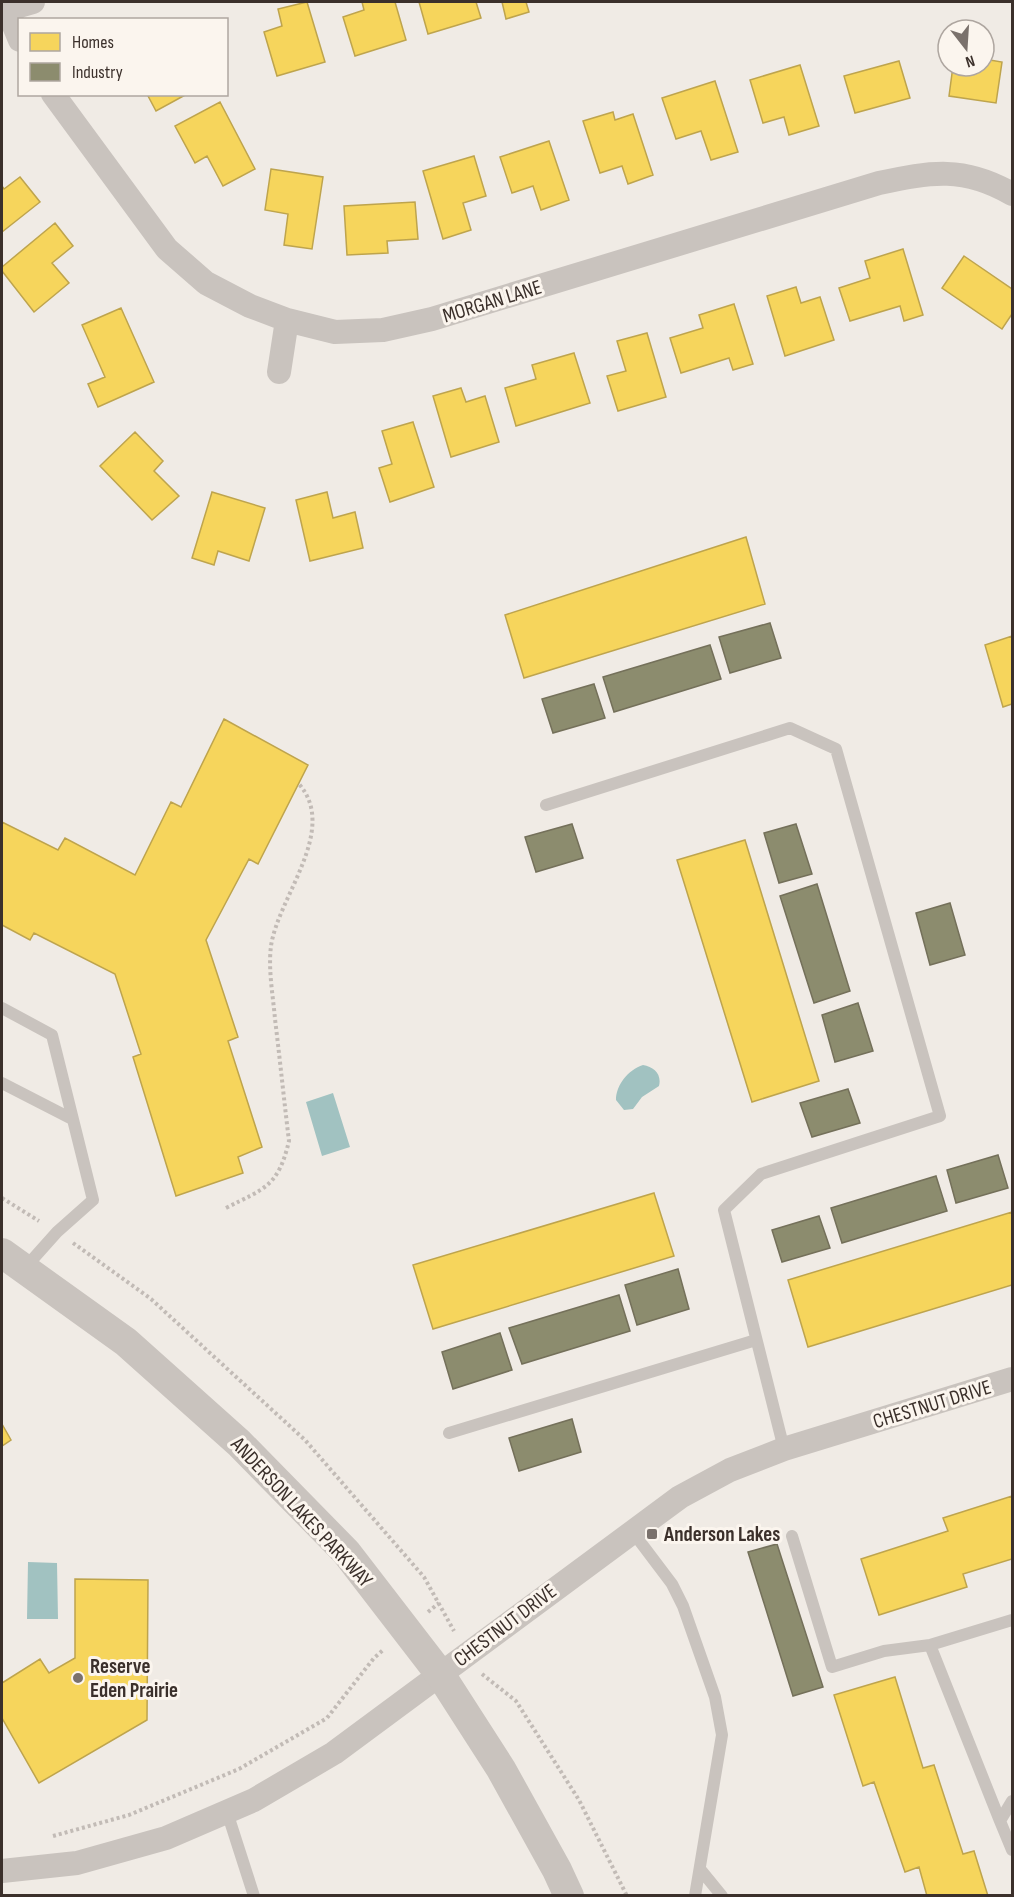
<svg xmlns="http://www.w3.org/2000/svg" width="1014" height="1897" viewBox="0 0 1014 1897" font-family="'Sofia Sans Condensed',sans-serif">
  <style>
    .water { fill: #a1c2c1 }
    .homes { fill: #f6d55c; stroke: #bea44d; stroke-width: 1.5 }
    .industry { fill: #8c8c6e; stroke: #74705a; stroke-width: 1.5 }
    .lines { fill: none; stroke-linecap: round; stroke-linejoin: round }
    .path { stroke: #c2bbb6; stroke-width: 4; stroke-dasharray: 3 3; stroke-linecap: butt }
    .service { stroke: #c9c3be; stroke-width: 12 }
    .minor { stroke: #c9c3be; stroke-width: 24 }
    .tertiary { stroke: #c9c3be; stroke-width: 30 }
    .poi-dot { fill: #7a716c; stroke: #fbf5ee; stroke-width: 2 }
    .labels { text-anchor: middle; stroke-width: 6; stroke-linejoin: round; paint-order: stroke }
    .street-label { font-size: 21px; fill: #3b302b; stroke: #fbf5ee }
    .poi-label { font-size: 21px; font-weight: bold; fill: #3b302b; stroke: #fbf5ee; text-anchor: start }
  </style>
  <rect width="100%" height="100%" fill="#f0ebe5"/>
  <path class="water" d="M643,1065C654,1067 662,1074 659,1086L642,1097L633,1109L624,1110L616,1100C616,1085 628,1070 643,1065Z
    M333,1093L350,1147L322,1156L306,1102Z
    M28,1562L57,1563L58,1619H27Z"/>
  <path class="homes" d="M307,2L325,62L277,76L264,32L282,26L278,9Z
    M362,2H395L406,40L355,56L343,17L364,10Z
    M419,2H476L481,18L428,34Z
    M502,2H526L529,12L506,19Z
    M984,59L1002,62L996,103L949,96L953,66H984Z
    M899,61L910,98L855,113L844,76Z
    M800,65L819,126L789,135L784,117L763,123L750,80Z
    M715,81L738,152L711,160L701,131L676,139L662,98Z
    M147,94H187L156,111Z
    M220,102L255,169L223,186L207,156L195,163L175,126Z
    M613,112L615,120L633,114L653,175L628,184L622,166L600,173L583,121Z
    M549,141L569,200L541,210L533,186L512,193L500,157Z
    M474,156L486,196L463,203L471,230L443,239L423,171Z
    M271,169L323,177L312,249L284,245L288,214L265,210Z
    M20,177L40,202L2,232V186L4,189Z
    M415,202L418,239L387,241L388,253L347,255L344,206Z
    M55,223L73,246L52,263L69,283L34,312L2,271V267Z
    M903,249L923,315L904,321L900,306L850,321L839,288L870,278L865,261Z
    M964,256L1012,289V314L1002,329L942,288Z
    M796,287L801,303L820,297L834,340L785,356L767,296Z
    M734,304L753,364L733,370L729,358L681,373L670,338L703,328L699,315Z
    M121,308L154,382L98,407L88,384L105,377L82,325Z
    M647,333L666,397L618,411L607,376L626,371L617,341Z
    M574,353L590,403L516,426L505,388L536,379L532,365Z
    M461,388L466,402L485,396L499,442L451,457L433,396Z
    M413,422L434,487L390,502L379,468L392,464L382,431Z
    M135,432L163,461L154,471L179,496L152,520L100,466Z
    M212,492L265,508L249,561L218,551L214,565L192,558Z
    M327,492L333,518L355,512L363,548L310,561L296,500Z
    M746,537L765,604L524,678L505,615Z
    M1012,636V704L1003,707L985,645Z
    M224,719L308,765L258,864L249,859L206,940L238,1037L228,1041L262,1147L238,1157L243,1173L176,1196L133,1057L141,1054L115,974L34,933L30,940L2,925V822L58,850L65,838L135,875L171,802L181,807Z
    M745,840L819,1081L752,1102L677,860Z
    M654,1193L674,1256L433,1329L413,1265Z
    M1012,1212V1285L808,1347L788,1280Z
    M2,1424L11,1440L2,1446Z
    M1012,1496V1559L963,1574L967,1587L879,1615L861,1559L948,1531L943,1518Z
    M75,1579L148,1580L147,1720L39,1783L2,1718V1683L40,1659L49,1673L75,1658Z
    M895,1677L923,1768L934,1765L963,1854L974,1851L988,1896H927L919,1867L905,1872L874,1782L863,1786L834,1695Z"/>
  <path class="industry" d="M770,623L781,658L730,673L719,637Z
    M710,645L721,679L614,712L603,677Z
    M594,684L605,718L553,733L542,699Z
    M572,824L583,858L536,872L525,837Z
    M796,824L812,874L779,883L764,833Z
    M817,884L850,991L814,1003L780,896Z
    M950,903L965,955L930,965L916,913Z
    M858,1003L873,1051L835,1062L822,1015Z
    M848,1089L860,1123L812,1137L800,1103Z
    M998,1155L1008,1188L956,1203L947,1170Z
    M936,1176L947,1211L842,1243L831,1208Z
    M819,1216L830,1248L782,1262L772,1230Z
    M678,1269L689,1309L637,1325L625,1285Z
    M619,1295L630,1331L522,1364L509,1328Z
    M500,1333L512,1370L453,1389L442,1352Z
    M572,1419L581,1452L519,1471L509,1438Z
    M777,1544L823,1687L793,1696L748,1552Z"/>
  <g class="lines">
    <path class="path" d="M2,1198L39,1221
      M226,1208C265,1188 278,1187 289,1141C284,1100 280,1060 275,1019C273,995 268,970 271,946C278,897 339,830 299,784
      M73,1243L151,1299L305,1440L424,1577L454,1631
      M428,1612L439,1603
      M482,1674L516,1701L579,1800L627,1896
      M53,1836L129,1815L239,1769L327,1718L374,1658L383,1650"/>
    <path class="service" d="M546,805L790,728L836,749L940,1116L761,1174L724,1210L784,1449
      M2,1008L52,1035L93,1200L57,1232L24,1269
      M2,1083L72,1119
      M449,1433L756,1340
      M632,1531L672,1584L683,1606L715,1697L722,1735L695,1896
      M792,1536L832,1667L884,1651L930,1645
      M1012,1801L1000,1821L1012,1850
      M227,1812L254,1896
      M1000,1821L930,1645L1012,1620
      M700,1869L722,1896"/>
    <path class="minor" d="M7,9L20,40
      M2,11L33,2
      M53,94L167,249L206,283L250,306L287,320L335,332L383,330L432,319L879,183C931,172 964,166 1012,194
      M279,372L287,320
      M2,1871L77,1863L166,1838L254,1800L334,1753L680,1497L730,1470L784,1449L1012,1379"/>
    <path class="tertiary" d="M2,1253L126,1342L239,1443L346,1552L440,1674L501,1769L557,1870L569,1896"/>
  </g>
  <g class="poi-dot">
    <rect x="646" y="1528" width="12" height="12" rx="3"/>
    <circle cx="78" cy="1678" r="6"/>
  </g>
  <g class="labels">
    <g class="street-label">
      <text transform="translate(492 301) rotate(-17)" y="7">MORGAN LANE</text>
      <text transform="translate(932 1404) rotate(-17)" y="7">CHESTNUT DRIVE</text>
      <text transform="translate(302 1512) rotate(47)" y="7">ANDERSON LAKES PARKWAY</text>
      <text transform="translate(505 1625) rotate(-37)" y="7">CHESTNUT DRIVE</text>
    </g>
    <g class="poi-label">
      <text x="664" y="1541">Anderson Lakes</text>
      <text x="90" y="1673">Reserve<tspan x="90" dy="24">Eden Prairie</tspan></text>
    </g>
  </g>
  <rect width="1014" height="1897" fill="none" stroke="#3b302b" stroke-width="6"/>
  <rect x="18" y="18" width="210" height="78" fill="#fbf5ee" stroke="#aea6a0" stroke-width="1.5"/>
  <rect x="30" y="33" width="30" height="18" fill="#f6d55c" stroke="#aea6a0" stroke-width="1.5"/>
  <text x="72" y="48" font-size="18" fill="#3b302b">Homes</text>
  <rect x="30" y="63" width="30" height="18" fill="#8c8c6e" stroke="#aea6a0" stroke-width="1.5"/>
  <text x="72" y="78" font-size="18" fill="#3b302b">Industry</text>
  <g transform="translate(966 48) rotate(163)"><circle r="28" fill="#fbf5ee" stroke="#aea6a0" stroke-width="1.5"/>
  <path d="M0-4.5L10 22L0 15L-10 22Z" fill="#7a716c"/>
  <text y="-9" font-size="16" font-weight="bold" text-anchor="middle" fill="#3b302b">N</text>
  </g>
</svg>
